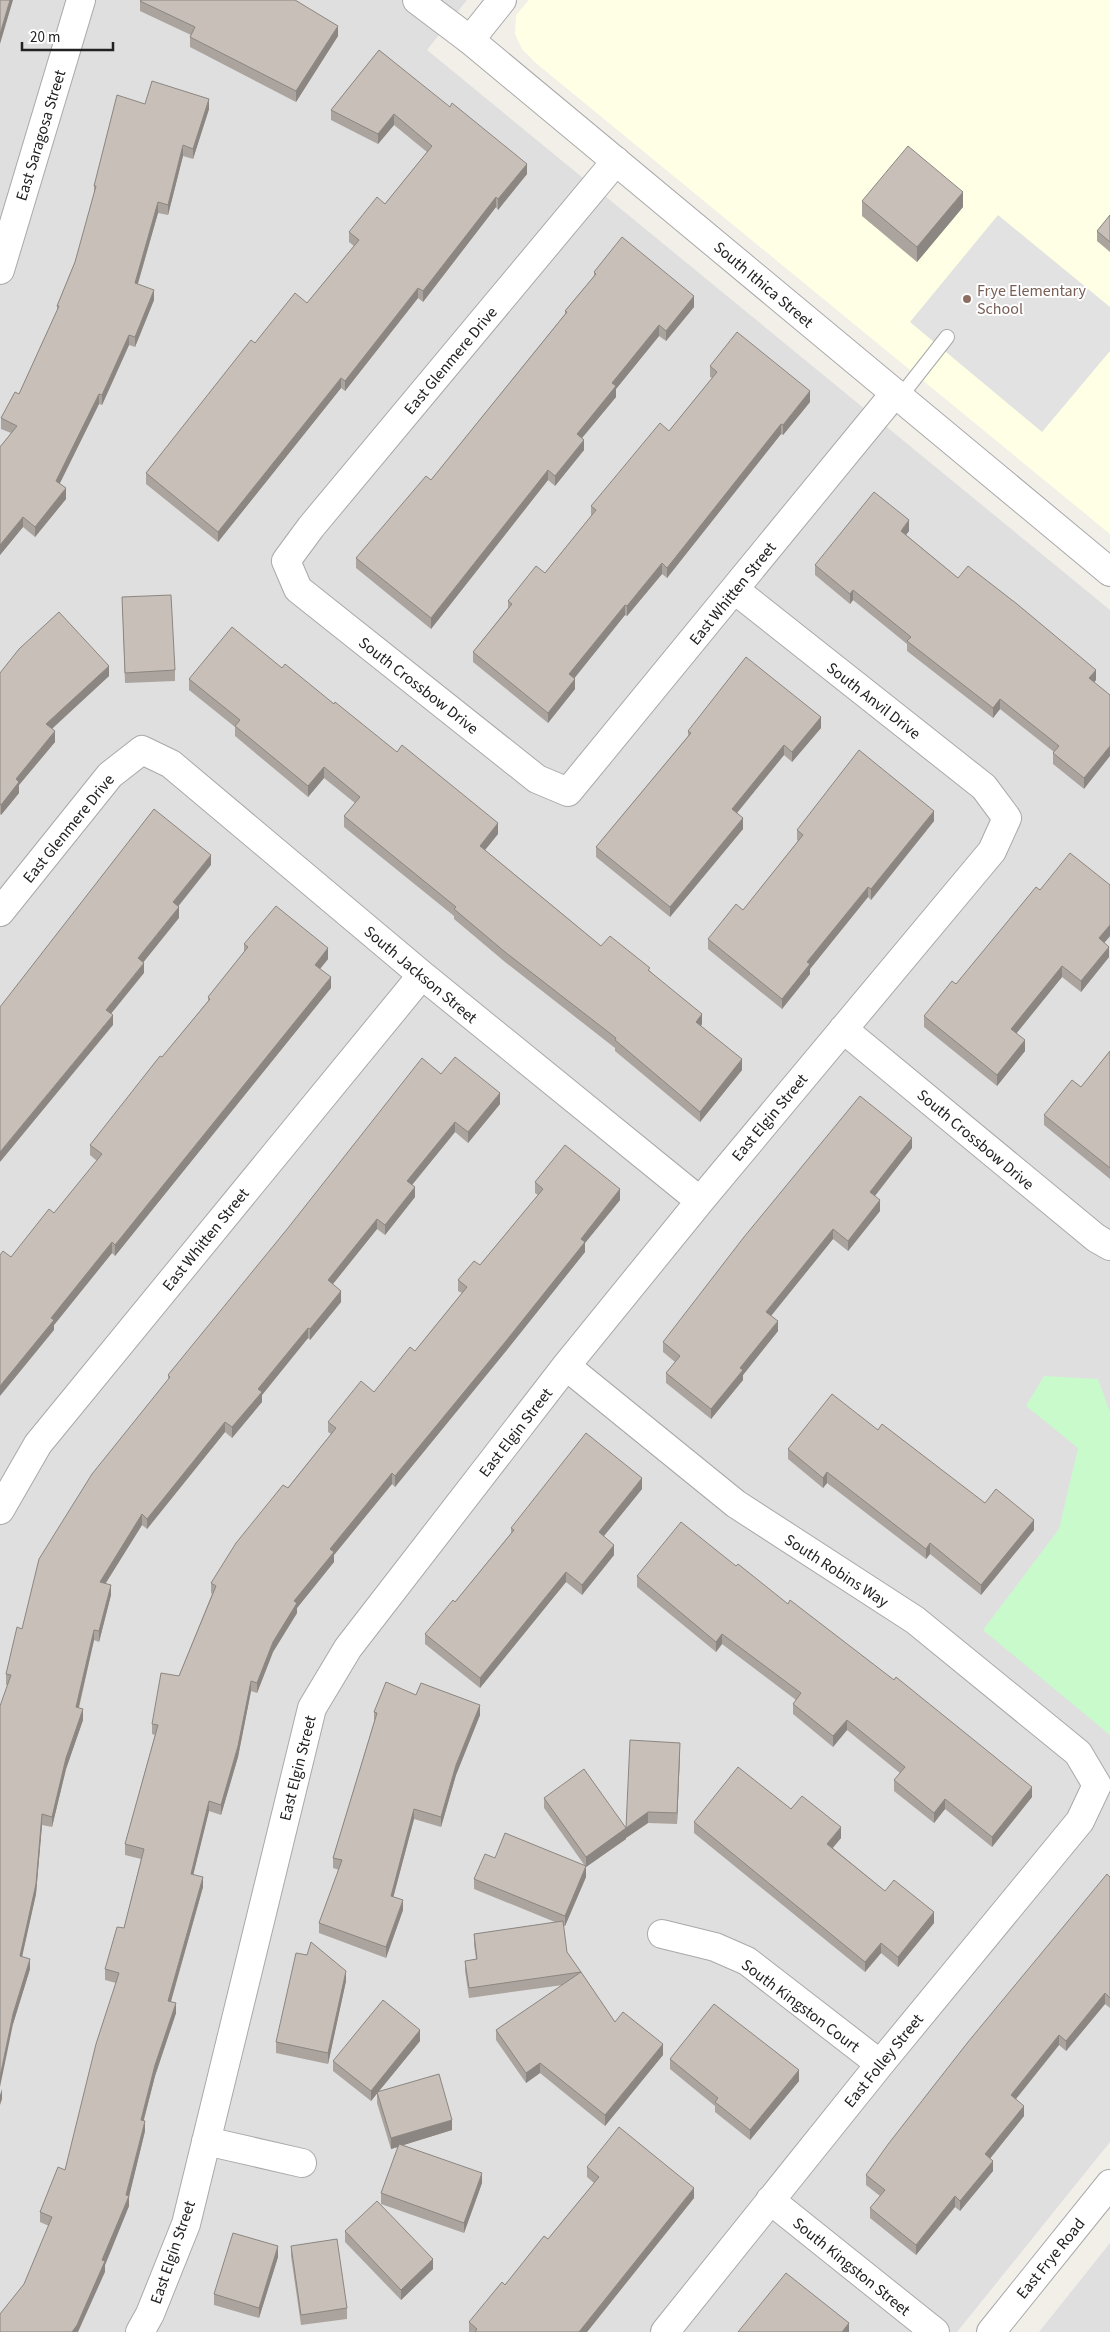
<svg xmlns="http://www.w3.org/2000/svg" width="1110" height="2332" viewBox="0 0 1110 2332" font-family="'Source Sans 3',sans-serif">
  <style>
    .residential { fill: #e0dfdf }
    .education { fill: #ffffe5 }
    .park { fill: #c8facc }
    .parking { fill: #e2e2e2 }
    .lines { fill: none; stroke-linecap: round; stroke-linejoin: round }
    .service-casing { stroke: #a9a9a9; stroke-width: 16 }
    .minor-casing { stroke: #a9a9a9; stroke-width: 30 }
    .tertiary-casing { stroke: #a9a9a9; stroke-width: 30 }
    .service { stroke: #fff; stroke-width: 14 }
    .minor { stroke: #fff; stroke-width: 28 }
    .tertiary { stroke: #fff; stroke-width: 28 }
    .wall { fill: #aba49e }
    .shaded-wall { fill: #8b8681 }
    .building { fill: #c7bfb8; stroke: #8b8681 }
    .education-dot { fill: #8d6e63; stroke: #fff; stroke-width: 2 }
    .labels { text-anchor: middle; stroke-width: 4; stroke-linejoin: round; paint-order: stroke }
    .street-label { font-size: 16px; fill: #222; stroke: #fff }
    .education-label { font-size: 16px; fill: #785e54; stroke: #fff; text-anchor: start }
  </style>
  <rect width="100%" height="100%" fill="#f2efe9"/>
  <path class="residential" d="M0,0H467L427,50L1110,610V2142L957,2332H0Z
    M1110,2243V2332H1039Z"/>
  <path class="education" d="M529,0H1110V534L537,64L522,49L515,34L516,15Z"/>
  <path class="park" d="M1044,1376L1098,1379L1110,1412V1735L983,1630L1059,1529L1078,1448L1026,1406Z"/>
  <path class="parking" d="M998,215L1110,307V351L1042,432L910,322Z"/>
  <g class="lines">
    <defs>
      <path id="service" d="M900,397L947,337"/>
      <path id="minor" d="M470,40L502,0
        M616,161L311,527L286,561L298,589L537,779L568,792L895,393
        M0,270L81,0
        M0,912L110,775L142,750L171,764L422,975L700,1201
        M843,1029L1096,1238L1110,1246
        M566,1366L736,1504L915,1620L1078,1753L1097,1785L1080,1821L880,2064L665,2332
        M0,1510L38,1444L422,975
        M662,1934L715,1947L747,1961L880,2064
        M206,2141L302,2163
        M770,2200L935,2332
        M140,2332L150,2314L186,2224L312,1708L348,1648L566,1366L700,1201L992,851L1007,818L984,787L735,590"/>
      <path id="tertiary" d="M417,0L470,40L1110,572
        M991,2332L1110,2184"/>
    </defs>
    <use href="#service" class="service-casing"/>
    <use href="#minor" class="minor-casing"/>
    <use href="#tertiary" class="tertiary-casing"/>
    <use href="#service" class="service"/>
    <use href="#minor" class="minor"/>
    <use href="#tertiary" class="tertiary"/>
  </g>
  <path class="wall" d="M140,1L338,36L296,102L190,47V37L191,35L140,11Z
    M379,50L527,174L498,210L496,207L423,302L418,298L345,391L341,388L218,542L146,484V473L255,343L307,303L354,246L349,242V232L385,204L427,152L394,125L378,144L331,120V110Z
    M145,104L209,109L193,159L183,156L168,215L158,213L138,284L154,300L135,347L129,345L102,405L99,404L60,483L66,499L35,537L23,527L0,555V447L11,433L1,429V418L19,394L57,311V306L75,262L94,195V186Z
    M862,201L963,207L917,262L862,216Z
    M1110,215V252L1097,241V231Z
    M594,272L694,307L666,341L659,336L616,389V397L582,438L584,450L555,486L548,480L431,629L356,568V558L431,480L565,314V311L594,276Z
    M710,366L810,402L783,435L781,434L667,578L662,574L627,616L625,615L574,678L575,689L548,723L473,662V652L508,608V601L545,573L591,516V506L669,431L712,378L710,377Z
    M909,531L906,535L958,578L1096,680L1094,682L1084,789L1053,764V753L1054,752L1000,709L993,718L907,651V644L853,600L850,604L815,575V565Z
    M122,597L175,670V681L125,683Z
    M282,668L334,704L498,834L485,850L601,946L650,971L702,1024L701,1026L742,1070L700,1122L615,1051V1048L505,962L454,919V916L344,827V816L355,803L324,778L308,797L235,736V727L189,690V679Z
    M0,673L109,676L52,729L55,742L19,785V793L1,815L0,814Z
    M821,728L792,762L784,755L737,813L743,829L670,917L596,857V847L688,736V731Z
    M934,821L871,900L868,897L810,969V974L782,1009L708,949V939L743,910L798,841L797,840V830Z
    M1110,885V936L1104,943L1109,957L1081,992L1062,977L1016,1034L1025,1051L997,1086L924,1027V1016L956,984L1040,890Z
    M244,944L328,959L320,969L331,988L115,1256L112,1253L54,1325V1330L11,1257L54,1213L97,1161L90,1155V1145L208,1001V997L244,952Z
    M1110,1051V1179L1044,1125V1115L1081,1087Z
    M441,1074L500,1104L468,1143L455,1132L412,1185L415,1197L385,1235L377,1229L333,1284L341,1302L310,1340L308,1338L262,1395V1402L232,1438L225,1432L147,1529L142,1525L106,1583L111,1595L99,1642L94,1640L79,1708L83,1720L66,1769L52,1827L42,1825L36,1894L22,1956L30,1969L13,2024L7,1685H6V1674L22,1629L168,1381V1375Z
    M912,1148L875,1196L880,1211L848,1251L833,1239L771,1316L778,1331L743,1375V1380L711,1419L666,1383V1373L675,1362L663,1352V1342Z
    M535,1182L620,1200L585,1243V1252L506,1351L395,1487L392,1484L334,1555V1562L297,1608V1613L273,1652L257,1693L251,1691L238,1757L221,1815L209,1811L193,1874L203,1887L171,2002L176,2013L155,2076L144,2120L145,2131L129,2196V2206L105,2265V2272L49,2226L40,2222V2212L65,2170L116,1983L105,1980V1969L124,1928L141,1859L125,1855V1844L155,1735L152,1734V1724L179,1676L212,1594L211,1593V1583L331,1434L328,1432V1422L374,1392L415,1351L462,1293L458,1291V1280L480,1265L538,1195L535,1193Z
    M878,1430L985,1503L1034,1530L981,1595L930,1554L926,1559L827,1483L823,1488L788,1459V1449Z
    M642,1489L604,1536L614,1555L582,1595L566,1582L480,1688L425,1644V1634L455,1602L511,1533V1528Z
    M736,1566L788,1604L1032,1797L992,1847L945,1809L934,1823L894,1791V1780L900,1773L847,1730L833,1747L793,1714V1704L796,1700L722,1644L716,1652L637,1587V1576Z
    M416,1695L480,1715L456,1775L441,1827L414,1819L393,1897L403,1910L386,1958L319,1933V1923L339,1870L333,1868V1858L374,1722V1712Z
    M680,1753L677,1824L648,1823L626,1838Z
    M544,1798L626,1839L586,1867V1877L565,1926H563L567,1952L615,2022L663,2055L605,2126L540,2073L526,2083L496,2040V2030L563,1985L469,1998L465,1971V1961L476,1959L474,1945V1934L555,1922L474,1889V1879L585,1866L544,1808Z
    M791,1809L841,1838L833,1848L885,1891L934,1923L898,1967L881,1953L865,1972L694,1833V1822Z
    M1110,1877V2008L1105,2004L1066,2051L1059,2045L1016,2099L1024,2116L990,2158L993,2171L960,2211L955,2207L916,2255L870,2218V2208L880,2196L866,2185V2175Z
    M346,1981L328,2064L276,2053V2042Z
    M420,2041L378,2092L452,2130L403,2145L482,2183L464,2233L381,2204V2193L398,2147L391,2149L377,2103V2093L371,2101L333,2071V2061Z
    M670,2059L799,2081L750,2140L715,2112V2106L670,2069Z
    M587,2167L694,2198L587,2332H469V2322L548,2239L594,2183L587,2177Z
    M345,2231L433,2269L401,2300L345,2242Z
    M291,2246L347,2308V2319L301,2325L291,2256Z
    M278,2257L259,2318L214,2305V2294Z"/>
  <path class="shaded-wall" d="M10,0H13L0,44V34Z
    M338,26V36L296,102V91Z
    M209,99V109L193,159V149Z
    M394,114V125L378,144V134Z
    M183,145V156L168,215V205Z
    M527,164V174L498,210V199Z
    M963,192V207L917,262V247Z
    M496,197V207L423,302V291Z
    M158,202V213L135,293V283Z
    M418,288V298L345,391V381Z
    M154,290V300L135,347V337Z
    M694,296V307L666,341V331Z
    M659,325V336L616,389V397L577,444V434L612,383Z
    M129,335V345L102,405V395Z
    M341,378V388L218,542V532Z
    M810,391V402L783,435V425Z
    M99,394V404L56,491V481Z
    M781,424V434L667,578V568Z
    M584,440V450L555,486V476Z
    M548,470V480L431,629V618Z
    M66,488V499L35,537V527Z
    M23,517V527L0,555V545Z
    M909,520V531L901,541V531Z
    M662,563V574L627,616V606Z
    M853,590V600L850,604V594Z
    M625,605V615L569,685V674Z
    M109,666V676L46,734V724Z
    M1096,670V680L1089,688V678Z
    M575,679V689L548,723V713Z
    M1000,699V709L993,718V708Z
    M821,717V728L792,762V752Z
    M55,731V742L19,785V793L1,815V805L16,779Z
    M784,745V755L732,819V809Z
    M1110,746V756L1084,789V778Z
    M324,767V778L308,797V786Z
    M934,811V821L871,900V889Z
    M743,818V829L670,917V907Z
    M498,823V834L480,856V846Z
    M211,855V865L173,913V902Z
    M868,887V897L810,969V974L782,1009V999L807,962Z
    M179,907V918L138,969V958Z
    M1110,925V936L1099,949V938Z
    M1109,947V957L1081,992V981Z
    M328,948V959L315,975V965Z
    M144,963V973L106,1020V1010Z
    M1062,966V977L1011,1040V1029Z
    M331,977V988L115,1256V1245Z
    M702,1014V1024L696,1032V1022Z
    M113,1015V1025L0,1162V1152Z
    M1025,1040V1051L997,1086V1075Z
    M742,1059V1070L700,1122V1112Z
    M500,1093V1104L468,1143V1132Z
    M455,1122V1132L407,1191V1181Z
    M912,1138V1148L870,1202V1192Z
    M415,1187V1197L385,1235V1225Z
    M620,1189V1200L585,1243V1252L506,1351L395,1487V1476L581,1239Z
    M880,1200V1211L848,1251V1241Z
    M377,1219V1229L328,1290V1280Z
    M833,1229V1239L766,1322V1312Z
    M112,1242V1253L54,1325V1330L0,1396V1386L51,1318Z
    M341,1291V1302L310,1340V1329Z
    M778,1321V1331L743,1375V1380L711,1419V1409L740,1368Z
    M308,1328V1338L262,1395V1402L232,1438V1427L258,1389Z
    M225,1422V1432L147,1529V1519Z
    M827,1472V1483L823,1488V1478Z
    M392,1473V1484L334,1555V1562L297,1608V1613L273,1652L257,1693V1683L273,1642L294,1601L330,1549Z
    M642,1478V1489L599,1542V1532Z
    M142,1514V1525L100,1592V1582Z
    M1034,1520V1530L981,1595V1585Z
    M930,1543V1554L926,1559V1549Z
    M614,1545V1555L582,1595V1585Z
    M566,1572V1582L480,1688V1678Z
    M111,1585V1595L99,1642V1631Z
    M94,1630V1640L76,1718V1707Z
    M722,1634V1644L716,1652V1642Z
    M251,1681V1691L238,1757L221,1815V1805Z
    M480,1705V1715L456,1775L441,1827V1817L456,1765Z
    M83,1709V1720L66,1769L52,1827V1817L66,1758Z
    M847,1720V1730L833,1747V1736Z
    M680,1743V1753L677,1824V1813Z
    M1032,1787V1797L992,1847V1837Z
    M945,1799V1809L934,1823V1813Z
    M209,1801V1811L191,1884V1874Z
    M414,1809V1819L391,1906V1896Z
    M648,1812V1823L626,1838V1828Z
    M42,1814V1825L36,1894L20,1966V1956Z
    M841,1827V1838L827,1854V1844Z
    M626,1828V1839L586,1867V1877L565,1926V1916L586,1867V1857Z
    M203,1877V1887L168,2011V2001Z
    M403,1900V1910L386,1958V1947Z
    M934,1912V1923L898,1967V1957Z
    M881,1943V1953L865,1972V1962Z
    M30,1959V1969L13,2024L0,2087V2077L13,2014Z
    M346,1971V1981L328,2064V2053Z
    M1105,1993V2004L1066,2051V2041Z
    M176,2003V2013L155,2076L141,2130V2120L155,2065Z
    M420,2030V2041L371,2101V2091Z
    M1059,2035V2045L1011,2105V2095Z
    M663,2044V2055L605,2126V2115Z
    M540,2063V2073L526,2083V2073Z
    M799,2070V2081L750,2140V2130Z
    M2,2089V2099L0,2105V2095Z
    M1024,2106V2116L985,2165V2154Z
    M452,2120V2130L391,2149V2138Z
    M145,2121V2131L129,2197V2196V2206L105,2265V2272L78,2332H72L102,2260L126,2195Z
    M993,2161V2171L960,2211V2201Z
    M482,2173V2183L464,2233V2223Z
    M694,2188V2198L587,2332H579Z
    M955,2196V2207L916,2255V2245Z
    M278,2246V2257L259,2318V2308Z
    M433,2259V2269L401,2300V2290Z
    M849,2323V2332H842Z"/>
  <path class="building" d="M0,0H10L0,34Z
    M141,0H295L338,26L296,91L190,37L195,27L140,1Z
    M379,50L450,107L452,103L527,164L498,199L496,197L423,291L418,288L345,381L341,378L218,532L146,473L251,340L255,343L295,293L307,303L359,240L349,232L377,197L385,204L432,146L394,114L378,134L331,110Z
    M152,81L209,99L193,149L183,145L168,205L158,202L135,283L154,290L135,337L129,335L102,395L99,394L56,481L66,488L35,527L23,517L0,545V447L17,426L1,418L15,392L19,394L59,306H57L75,262L96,186H94L117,95L145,104Z
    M908,146L963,192L917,247L862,201Z
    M1110,215V242L1097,231Z
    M622,237L694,296L666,331L659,325L612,383L616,386L577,434L584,440L555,476L548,470L431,618L356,558L426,476L431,480L567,312L565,311L596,274L594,272Z
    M737,332L810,391L783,425L781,424L667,568L662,563L627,606L625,605L569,674L575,679L548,713L473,652L512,604L508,601L536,566L545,573L596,510L591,506L660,423L669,431L717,372L710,366Z
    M874,492L909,520L901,531L958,578L968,566L1017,604L1096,670L1089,678L1110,695V746L1084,778L1053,753L1059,746L1000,699L993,708L907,641L911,637L853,590L850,594L815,565Z
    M171,595L175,670L125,673L122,597Z
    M59,612L109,666L46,724L55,731L16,779L19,782L1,805L0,804V673L19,649Z
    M232,627L282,668L285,664L334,704L335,702L397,752L402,745L498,823L480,846L601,946L610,936L650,968L648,970L702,1014L696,1022L742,1059L700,1112L615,1040L616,1038L505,952L454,909L456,907L344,816L360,797L324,767L308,786L235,726L240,720L189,679Z
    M746,657L821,717L792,752L784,745L732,809L743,818L670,907L596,847L691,733L688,731Z
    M859,750L934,811L871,889L868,887L807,962L810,964L782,999L708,939L736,904L743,910L803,835L797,830Z
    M154,809L211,855L173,902L179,907L138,958L144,963L106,1010L113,1015L0,1152V1007Z
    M1070,853L1110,885V925L1099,938L1109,947L1081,981L1062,966L1011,1029L1025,1040L997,1075L924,1016L952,981L956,984L1036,887L1040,890Z
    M276,906L328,948L315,965L331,977L115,1245L112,1242L51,1318L54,1320L0,1386V1255L3,1251L11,1257L49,1209L54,1213L102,1154L90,1145L160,1056L162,1057L210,999L208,997L248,947L244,944Z
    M1110,1051V1168L1044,1115L1072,1080L1081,1087Z
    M455,1057L500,1093L468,1132L455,1122L407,1181L415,1187L385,1225L377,1219L328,1280L341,1291L310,1329L308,1328L258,1389L262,1392L232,1427L225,1422L147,1519L142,1514L100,1582L111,1585L99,1631L94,1630L76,1707L83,1709L66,1758L52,1817L42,1814L36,1884L20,1956L30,1959L13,2014L0,2077V1706L11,1675L6,1674L17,1627L22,1629L39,1559L92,1474L170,1377L168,1375L288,1228L422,1058L441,1074Z
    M860,1096L912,1138L870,1192L880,1200L848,1241L833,1229L766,1312L778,1321L740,1368L743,1370L711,1409L666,1373L680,1356L663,1342L744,1237Z
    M565,1145L620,1189L581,1239L585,1242L506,1341L395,1476L392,1473L330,1549L334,1552L294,1601L297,1603L273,1642L257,1683L251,1681L238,1746L221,1805L209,1801L191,1874L203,1877L168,2001L176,2003L155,2065L141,2120L145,2121L126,2195L129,2196L102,2260L105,2261L77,2325L72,2332H0V2314L24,2284L52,2217L40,2212L58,2167L65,2170L96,2044L119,1973L105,1969L117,1927L124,1928L144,1849L125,1844L158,1725L152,1724L161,1673L179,1676L216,1586L211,1583L236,1543L283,1485L288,1488L336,1428L328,1422L361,1381L374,1392L410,1347L415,1351L467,1287L458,1280L474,1261L480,1265L543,1189L535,1182Z
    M832,1394L878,1430L882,1424L985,1503L996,1489L1034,1520L981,1585L930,1543L926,1549L827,1472L823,1478L788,1449Z
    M586,1433L642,1478L599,1532L614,1545L582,1585L566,1572L480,1678L425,1634L453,1600L455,1602L514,1530L511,1528Z
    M681,1522L736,1566L738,1564L788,1604L790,1600L894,1680L896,1677L1032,1787L992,1837L945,1799L934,1813L894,1780L905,1767L847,1720L833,1736L793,1704L801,1693L722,1634L716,1642L637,1576Z
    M386,1682L416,1695L421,1683L480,1705L456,1765L441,1817L414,1809L391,1896L403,1900L386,1947L319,1923L342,1860L333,1858L377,1713L374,1712Z
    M630,1740L680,1743L677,1813L648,1812L626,1828Z
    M738,1767L791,1809L802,1796L841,1827L827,1844L885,1891L894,1880L934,1912L898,1957L881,1943L865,1962L694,1822Z
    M584,1769L626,1828L586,1857L544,1798Z
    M505,1833L586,1866L565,1916L474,1879L485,1854L495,1858Z
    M1107,1874L1110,1877V1998L1105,1993L1066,2041L1059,2035L1011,2095L1024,2106L985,2154L993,2161L960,2201L955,2196L916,2245L870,2208L885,2190L866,2175L889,2143L968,2042Z
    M563,1921L567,1952L581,1972L469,1988L465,1961L477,1959L474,1934Z
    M311,1942L346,1971L328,2053L276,2042L296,1953L307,1955Z
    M581,1972L615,2022L623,2012L663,2044L605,2115L540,2063L526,2073L496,2030Z
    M383,2000L420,2030L371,2091L333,2061Z
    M714,2004L799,2070L750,2130L715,2102L718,2098L670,2059Z
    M439,2074L452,2120L391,2138L377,2092Z
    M619,2127L694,2188L579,2332H475L477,2329L469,2322L502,2282L505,2285L544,2236L548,2239L599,2177L587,2167Z
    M399,2144L482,2173L464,2223L381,2193Z
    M377,2201L433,2259L401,2290L345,2231Z
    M233,2233L278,2246L259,2308L214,2294Z
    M337,2239L347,2308L301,2315L291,2246Z
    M786,2273L849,2323L842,2332H738Z"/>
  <circle class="education-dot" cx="967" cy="299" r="5"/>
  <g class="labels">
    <g class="street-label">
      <text transform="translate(40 135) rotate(-73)" y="6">East Saragosa Street</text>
      <text transform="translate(764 284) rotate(40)" y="6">South Ithica Street</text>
      <text transform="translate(450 360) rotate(-50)" y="6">East Glenmere Drive</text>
      <text transform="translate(732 593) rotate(-51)" y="6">East Whitten Street</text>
      <text transform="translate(419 685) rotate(38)" y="6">South Crossbow Drive</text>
      <text transform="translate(874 700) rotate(38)" y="6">South Anvil Drive</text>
      <text transform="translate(68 828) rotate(-51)" y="6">East Glenmere Drive</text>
      <text transform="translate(421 974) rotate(40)" y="6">South Jackson Street</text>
      <text transform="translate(769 1117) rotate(-50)" y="6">East Elgin Street</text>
      <text transform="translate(976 1139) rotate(40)" y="6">South Crossbow Drive</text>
      <text transform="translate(205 1239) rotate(-51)" y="6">East Whitten Street</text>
      <text transform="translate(515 1432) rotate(-52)" y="6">East Elgin Street</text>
      <text transform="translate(837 1570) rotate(33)" y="6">South Robins Way</text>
      <text transform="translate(297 1768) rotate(-76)" y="6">East Elgin Street</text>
      <text transform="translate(801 2005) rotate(37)" y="6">South Kingston Court</text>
      <text transform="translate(883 2060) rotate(-51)" y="6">East Folley Street</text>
      <text transform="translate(172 2252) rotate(-71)" y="6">East Elgin Street</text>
      <text transform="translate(1050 2258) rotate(-51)" y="6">East Frye Road</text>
      <text transform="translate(852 2266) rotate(39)" y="6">South Kingston Street</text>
    </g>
    <g class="education-label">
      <text x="977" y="296">Frye Elementary<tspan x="977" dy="18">School</tspan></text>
    </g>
  </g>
  <path d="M22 42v8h91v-8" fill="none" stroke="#222222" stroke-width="2.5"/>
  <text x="30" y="42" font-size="15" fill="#222222" stroke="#ffffff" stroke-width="4" paint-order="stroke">20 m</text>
</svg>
